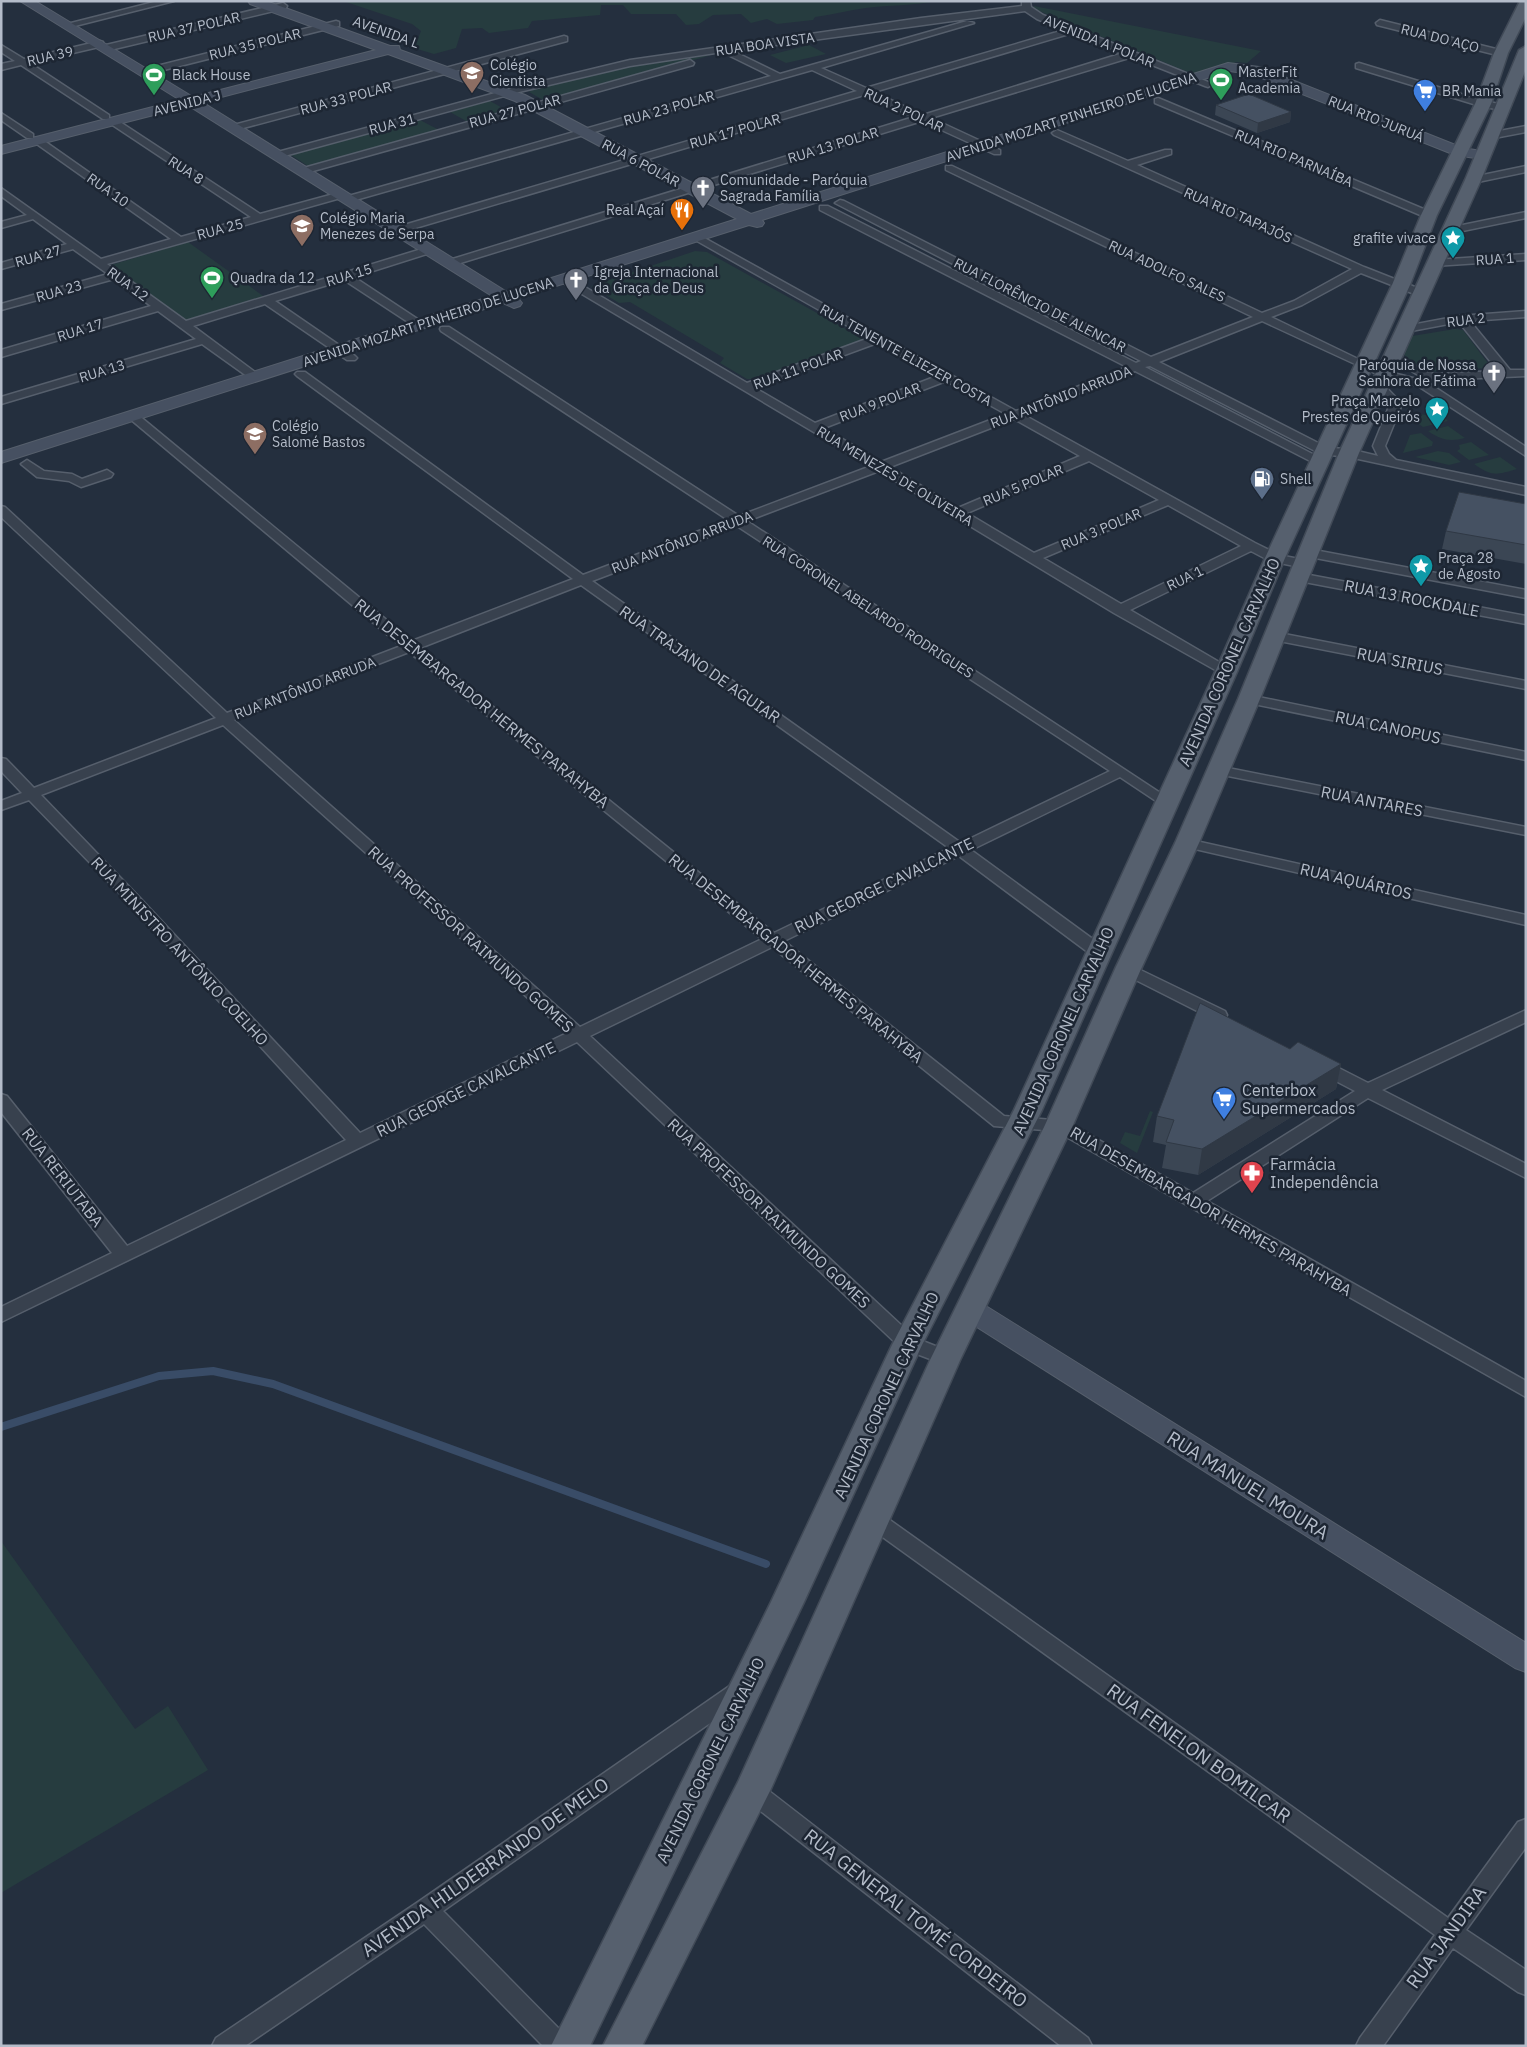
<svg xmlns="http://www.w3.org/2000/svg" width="1527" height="2047" viewBox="0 0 1527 2047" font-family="'IBM Plex Sans',sans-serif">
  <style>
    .green { fill: #263c3f }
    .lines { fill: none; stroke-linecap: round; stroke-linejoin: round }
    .stream { stroke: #394c67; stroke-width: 8 }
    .street-casing { stroke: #565f6c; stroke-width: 3 }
    .secondary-casing { stroke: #565f6c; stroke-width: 2 }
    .primary-casing { stroke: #414a57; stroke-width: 3 }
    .street { fill: #38414e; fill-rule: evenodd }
    .secondary { fill: #465061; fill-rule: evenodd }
    .primary { fill: #56606e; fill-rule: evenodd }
    .wall { fill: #3b4654 }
    .shaded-wall { fill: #303945 }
    .building { fill: #455162; stroke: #303945 }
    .labels { text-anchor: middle; stroke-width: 5; stroke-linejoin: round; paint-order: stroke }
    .far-street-label { font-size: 14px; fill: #b4bcc9; stroke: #1d2633 }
    .far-poi-label { font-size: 14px; fill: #b4bcc9; stroke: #1d2633; text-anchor: start }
    .street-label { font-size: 16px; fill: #b4bcc9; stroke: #1d2633 }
    .poi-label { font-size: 16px; fill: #b4bcc9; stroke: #1d2633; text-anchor: start }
    .near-street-label { font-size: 19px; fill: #b4bcc9; stroke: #1d2633 }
  </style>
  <rect width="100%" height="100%" fill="#242f3e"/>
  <path class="green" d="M343,1H937C913,6 889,5 866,8C849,10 832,15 815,17L813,20L777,24L767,19L751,23L741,14L713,15L699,24L686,25L676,14H631L623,5H601L600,15L532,21L528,28L489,33L482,28L462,29L456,48L434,54L414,48L421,31L412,24Z
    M1034,6L1261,51L1247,63L1237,62L1195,75L1032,8Z
    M809,45L826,54L786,63L770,55Z
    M712,55L545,101L529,92L533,89L631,66Z
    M490,101L506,110L466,121L450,112Z
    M420,120L439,130L308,166L291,155Z
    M188,242L266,298L185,321L111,265Z
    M695,251L707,252L862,338L860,343L760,379H747L720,363L724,358L630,302L619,303L591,286Z
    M1455,329L1463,330L1490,366L1486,368L1426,372L1403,354L1412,336Z
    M1420,414L1445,418L1448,421L1423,427L1416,422Z
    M1448,426L1465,438C1450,442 1441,440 1428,431Z
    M1421,433L1433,442L1432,446L1403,453L1410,435Z
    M1471,442L1489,455L1469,460L1457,451L1460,449L1459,445Z
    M1438,451L1449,453L1461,462L1449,465L1415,457Z
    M1500,457L1517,469C1496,475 1493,477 1474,464Z
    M1150,1111L1153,1112L1137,1153L1120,1143L1125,1132L1140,1136Z
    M1,1541L135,1729L168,1706L208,1770L1,1893Z"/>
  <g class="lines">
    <path class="stream" d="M1,1427L159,1376L213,1371L273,1384L766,1564"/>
    <defs>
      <path id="street" d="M158,1H174L67,28L63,25Z
        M1022,1H1030L1031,7L1043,15L1213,84L1208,87L1205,86L1132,57L931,118L1000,150V154H994L922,121L454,265L450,266L445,263L446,261L914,117L864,95L402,232H394L393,230L394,228L857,91L812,70L352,201H344V197L107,264L186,321L425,248H433L434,250L433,252L354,277L422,322L423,324L422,326H414L344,280L275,301L355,356L357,358L355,360H347L265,304L193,326L259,375L261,377L259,379H251L202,344L1,404V397L196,339L158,311L1,357V350L151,306L114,279L1,310V304L108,274L73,249L1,269V263L67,244L33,219L1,228V222L27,215L1,196V188L101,259L171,239L34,142V138H40L181,237L251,217L111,124V120H117L260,214L341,192L345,193V197L771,76L722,52L630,66L519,92L277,158L274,157V153L514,88L630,60L921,18L1022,6ZM1025,11L1037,19L1064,30L866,88L821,68L974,23L967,21L780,74L733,51ZM1072,33L1123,53L923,115L874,92Z
        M283,3L287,6L286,8L106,51L102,48L106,45Z
        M1380,20L1504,51L1505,53L1501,56L1377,25L1376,23Z
        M336,21L339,22V26L144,75L139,72L141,70Z
        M564,36L567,37V41L236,130L233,131L228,128L230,126Z
        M100,41L103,42V46L30,63L109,115V119H103L21,65L1,70V64L15,61L1,52V45L24,59Z
        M690,60L694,63L693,65L306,173L303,174L298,171L300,169Z
        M1359,63L1484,101L1504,105L1506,107L1501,110L1480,106L1356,68V64Z
        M1158,98L1433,213L1434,215L1429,218L1425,217L1155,103V99Z
        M1,113L33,134V138H27L1,120Z
        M1526,126V132L1489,139L1484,136L1489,133Z
        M1057,130L1128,161L1165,150H1171V154L1137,165L1364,267L1425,291L1426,293L1425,295H1417L1361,273L1302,305L1271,317L1358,359L1389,372L1421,380L1423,378L1390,358L1388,356L1390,354L1394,353L1426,372L1434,374L1498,371L1459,322L1406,332L1401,329L1406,326L1459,316L1526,311V317L1470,321L1510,370H1526V376L1436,380L1430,384L1526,447V456L1418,386L1381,376L1262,321L1159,362L1328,448L1349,449L1378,456L1373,446L1390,404L1373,386L1379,383L1383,384L1402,404L1385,446L1389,454L1396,460L1526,487V495L1349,457L1321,454L1150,366L1145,367L1326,461L1320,465L1316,464L1135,371L1024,415L1255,543L1279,555L1309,561L1310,564L1304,568L1270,561L1251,551L1130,610L1231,669L1233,672L1231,675L1226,676L1114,613L879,471L747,521L1174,802L1172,805H1162L1120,777L971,850L1105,948L1107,952L1105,956H1093L959,856L784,941L1004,1116L1065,1121L1193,1193L1355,1091L1313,1069L1311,1065L1313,1061L1319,1059L1325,1061L1368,1083L1526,1010V1022L1382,1090L1526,1164V1178L1368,1098L1207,1201L1526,1381V1397L1056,1131L994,1126L772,947L590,1036L915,1338L953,1353L955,1358L953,1363L946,1365L901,1348L577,1042L1,1322V1307L112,1253L1,1112V1094L7,1096L127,1246L346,1140L130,904L29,800L1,810V801L22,793L1,771V758L6,759L34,788L216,718L1,517V506L5,507L227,713L401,646L129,418L127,416L129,414H137L412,641L573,579L297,376L295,374L297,372H305L583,575L728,520L441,331L440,329L441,327H449L739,516L871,466L560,281L559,279L560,277H568L747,383L869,338L690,237L695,234L699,235L1016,411L1127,367L820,210V206H828L1136,363L1141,361L835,203L840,200L844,201L1151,357L1253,317L946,170V166H952L1262,313L1294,301L1352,269L1054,135L1052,133ZM877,343L937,376L815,423L755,388ZM946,381L1006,414L881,462L824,428ZM1014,419L1080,456L958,508L890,467ZM1089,461L1159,500L1034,553L967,513ZM1168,505L1241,546L1121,604L1043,558ZM737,526L1110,771L961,843L592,581ZM581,585L949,848L774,933L420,648ZM409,652L762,939L580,1027L234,720ZM223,725L567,1033L360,1133L140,898L41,795Z
        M1526,166V172L1473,183L1468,180L1473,177Z
        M1526,212V218L1448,234L1443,231L1448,228Z
        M1526,254V260L1434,266L1429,263L1434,260Z
        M27,460L44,471L72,474L82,479L107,470L113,474L111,477L81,487L69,481L37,477L21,464Z
        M1309,549L1526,590V598L1305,556L1303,553Z
        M1299,573L1526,616V624L1294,580L1293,577Z
        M1274,632L1526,681V689L1269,639L1267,636L1269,633Z
        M1249,695L1526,752V760L1244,702L1242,699L1244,696Z
        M1218,766L1526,827V835L1213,773L1211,770L1213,767Z
        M1187,839L1526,915V925L1182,846L1180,843L1182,840Z
        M1128,964L1225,1011L1227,1015L1225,1019L1219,1020L1213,1019L1122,973L1120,969L1122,965Z
        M873,1511L880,1513L1448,1918L1518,1822L1526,1819V1847L1466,1930L1526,1970V1995L1518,1992L1453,1948L1383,2046H1356L1360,2038L1435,1935L866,1525L863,1519L866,1513Z
        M739,1682L747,1685L750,1691L747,1697L443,1911L568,2038L572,2046H543L424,1924L245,2046H212L216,2038L418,1902L731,1685Z
        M752,1781L760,1784L1088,2038L1092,2046H1061L744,1798L741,1791L744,1784Z"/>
      <path id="secondary" d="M20,1H35L193,97L376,50L250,4L248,1H266L390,46H399L400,50L525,95L751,214L1228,63L1259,67L1463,148L1487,152L1489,155L1487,158L1482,159L1455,155L1252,74L1229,71L762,220L764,223L762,226L757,227L749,225L518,298L522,303L520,306L514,308L503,303L1,463V452L492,296L189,106L1,154V146L180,100ZM388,54L515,101L737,219L507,292L202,102Z
        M971,1300L981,1303L1526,1643V1672L1515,1668L961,1317L958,1310L961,1303Z"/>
      <path id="primary" d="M1520,1H1526V17L1508,53L1491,104L1437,215L1410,285L1285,558L1237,672L1042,1110L922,1345L804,1602L590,2046H551L771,1602L892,1345L1014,1110L1215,672L1265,558L1392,285L1421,215L1475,104L1494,53Z
        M1526,46V69L1481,180L1359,453L1260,699L1199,843L1141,969L1073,1125L961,1358L770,1791L642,2046H603L738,1782L931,1358L1045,1125L1115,969L1175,843L1238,699L1339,453L1465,180L1519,50Z"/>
    </defs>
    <use href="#street" class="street-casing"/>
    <use href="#secondary" class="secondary-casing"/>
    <use href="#primary" class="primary-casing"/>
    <use href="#street" class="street"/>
    <use href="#secondary" class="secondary"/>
    <use href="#primary" class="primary"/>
  </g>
  <path class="wall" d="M1216,105L1291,112L1290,122L1257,133L1215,115Z
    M1526,504V564L1442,549L1446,531Z
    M1341,1064L1336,1089L1198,1175L1162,1168L1166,1145L1153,1142L1157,1116Z"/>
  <path class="shaded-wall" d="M1291,112L1290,122L1257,133L1258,123Z
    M1341,1064L1336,1089L1198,1175L1202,1149Z"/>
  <path class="building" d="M1249,94L1291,112L1258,123L1216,105Z
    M1459,492L1526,504V545L1446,531Z
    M1200,1003L1290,1049L1298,1042L1341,1064L1202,1149L1166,1142L1174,1120L1157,1116Z"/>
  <defs>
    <symbol id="school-pin" viewBox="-11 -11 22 30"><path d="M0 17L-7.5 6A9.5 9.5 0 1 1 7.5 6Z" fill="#8d6e63" stroke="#1d2633"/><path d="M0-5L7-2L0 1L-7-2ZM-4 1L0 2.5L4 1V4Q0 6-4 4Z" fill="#fff"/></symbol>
    <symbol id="stadium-pin" viewBox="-11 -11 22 30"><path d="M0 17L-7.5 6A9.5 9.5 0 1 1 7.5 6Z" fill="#2e9e5b" stroke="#1d2633"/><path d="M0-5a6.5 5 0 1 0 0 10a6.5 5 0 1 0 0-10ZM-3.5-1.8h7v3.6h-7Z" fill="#fff"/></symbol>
    <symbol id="supermarket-pin" viewBox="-11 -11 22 30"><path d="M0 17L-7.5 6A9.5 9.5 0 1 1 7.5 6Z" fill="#3f7fe0" stroke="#1d2633"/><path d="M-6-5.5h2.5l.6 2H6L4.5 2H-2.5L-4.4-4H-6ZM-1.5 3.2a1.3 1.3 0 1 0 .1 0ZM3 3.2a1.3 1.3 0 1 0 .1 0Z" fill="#fff"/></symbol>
    <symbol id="church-pin" viewBox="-11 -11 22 30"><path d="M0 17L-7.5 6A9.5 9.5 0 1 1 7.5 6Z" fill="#6b7280" stroke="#1d2633"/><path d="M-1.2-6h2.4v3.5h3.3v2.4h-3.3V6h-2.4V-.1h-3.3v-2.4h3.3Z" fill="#fff"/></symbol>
    <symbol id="restaurant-pin" viewBox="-11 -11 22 30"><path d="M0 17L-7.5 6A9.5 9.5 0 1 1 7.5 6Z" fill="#e8710a" stroke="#1d2633"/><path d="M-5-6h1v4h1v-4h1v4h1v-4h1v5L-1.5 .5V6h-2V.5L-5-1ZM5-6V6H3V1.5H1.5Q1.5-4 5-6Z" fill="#fff"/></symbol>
    <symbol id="sight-pin" viewBox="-11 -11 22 30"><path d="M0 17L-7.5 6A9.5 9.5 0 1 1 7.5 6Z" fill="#0f9aa8" stroke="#1d2633"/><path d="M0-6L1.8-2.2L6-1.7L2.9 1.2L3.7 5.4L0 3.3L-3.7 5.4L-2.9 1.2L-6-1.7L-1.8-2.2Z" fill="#fff"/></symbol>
    <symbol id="fuel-pin" viewBox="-11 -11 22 30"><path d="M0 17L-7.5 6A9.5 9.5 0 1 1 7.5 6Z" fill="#5c6f8a" stroke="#1d2633"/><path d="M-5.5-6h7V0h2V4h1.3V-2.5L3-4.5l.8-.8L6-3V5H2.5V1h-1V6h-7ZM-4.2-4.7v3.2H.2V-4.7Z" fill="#fff"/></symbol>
    <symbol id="pharmacy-pin" viewBox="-11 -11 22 30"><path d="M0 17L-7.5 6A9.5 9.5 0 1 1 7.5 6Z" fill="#e0444e" stroke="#1d2633"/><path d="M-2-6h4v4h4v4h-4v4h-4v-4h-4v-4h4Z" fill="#fff"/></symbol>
  </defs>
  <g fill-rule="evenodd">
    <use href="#school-pin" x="458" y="59" width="28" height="38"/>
    <use href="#stadium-pin" x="140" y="61" width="28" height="38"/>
    <use href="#stadium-pin" x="1207" y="66" width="28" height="38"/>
    <use href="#supermarket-pin" x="1411" y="77" width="28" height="38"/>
    <use href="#church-pin" x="689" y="174" width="28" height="38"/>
    <use href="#restaurant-pin" x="668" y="196" width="28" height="38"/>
    <use href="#school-pin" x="288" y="212" width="28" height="38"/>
    <use href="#sight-pin" x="1439" y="224" width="28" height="38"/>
    <use href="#stadium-pin" x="198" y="264" width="28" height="38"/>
    <use href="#church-pin" x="562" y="266" width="28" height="38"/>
    <use href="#church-pin" x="1480" y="359" width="28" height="38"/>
    <use href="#sight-pin" x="1423" y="395" width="28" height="38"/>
    <use href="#school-pin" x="241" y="420" width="28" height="38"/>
    <use href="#fuel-pin" x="1248" y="465" width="28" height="38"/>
    <use href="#sight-pin" x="1407" y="552" width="28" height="38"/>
    <use href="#supermarket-pin" x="1210" y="1085" width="28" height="38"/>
    <use href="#pharmacy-pin" x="1238" y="1159" width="28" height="38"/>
  </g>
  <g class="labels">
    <g class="far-street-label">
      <text transform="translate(194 27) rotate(-13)" y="5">RUA 37 POLAR</text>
      <text transform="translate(386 32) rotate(20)" y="5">AVENIDA L</text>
      <text transform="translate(1440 38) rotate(14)" y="5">RUA DO AÇO</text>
      <text transform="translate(1099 41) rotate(22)" y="5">AVENIDA A POLAR</text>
      <text transform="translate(255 44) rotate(-14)" y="5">RUA 35 POLAR</text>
      <text transform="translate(765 44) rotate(-8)" y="5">RUA BOA VISTA</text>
      <text transform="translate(50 56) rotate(-13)" y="5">RUA 39</text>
      <text transform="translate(346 98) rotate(-15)" y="5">RUA 33 POLAR</text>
      <text transform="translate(187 103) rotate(-14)" y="5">AVENIDA J</text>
      <text transform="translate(669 108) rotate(-16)" y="5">RUA 23 POLAR</text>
      <text transform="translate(904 110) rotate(25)" y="5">RUA 2 POLAR</text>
      <text transform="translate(515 111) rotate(-15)" y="5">RUA 27 POLAR</text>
      <text transform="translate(1071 117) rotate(-18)" y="5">AVENIDA MOZART PINHEIRO DE LUCENA</text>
      <text transform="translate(1376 119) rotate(22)" y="5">RUA RIO JURUÁ</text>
      <text transform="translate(392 124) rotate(-15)" y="5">RUA 31</text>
      <text transform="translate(735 131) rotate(-16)" y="5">RUA 17 POLAR</text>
      <text transform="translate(833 145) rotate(-17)" y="5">RUA 13 POLAR</text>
      <text transform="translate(1294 158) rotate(23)" y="5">RUA RIO PARNAÍBA</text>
      <text transform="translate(641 163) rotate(28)" y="5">RUA 6 POLAR</text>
      <text transform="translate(186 170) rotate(33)" y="5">RUA 8</text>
      <text transform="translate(108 190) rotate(35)" y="5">RUA 10</text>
      <text transform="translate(1238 215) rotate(24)" y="5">RUA RIO TAPAJÓS</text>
      <text transform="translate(220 229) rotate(-15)" y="5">RUA 25</text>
      <text transform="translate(38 256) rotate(-16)" y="5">RUA 27</text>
      <text transform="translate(1495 259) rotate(-4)" y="5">RUA 1</text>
      <text transform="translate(1167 271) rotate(25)" y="5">RUA ADOLFO SALES</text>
      <text transform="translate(349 275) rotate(-17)" y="5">RUA 15</text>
      <text transform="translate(128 284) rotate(36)" y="5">RUA 12</text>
      <text transform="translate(59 291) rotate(-16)" y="5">RUA 23</text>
      <text transform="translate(1040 305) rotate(27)" y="5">RUA FLORÊNCIO DE ALENCAR</text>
      <text transform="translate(1466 320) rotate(-7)" y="5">RUA 2</text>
      <text transform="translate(428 322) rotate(-18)" y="5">AVENIDA MOZART PINHEIRO DE LUCENA</text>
      <text transform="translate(80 330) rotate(-17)" y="5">RUA 17</text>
      <text transform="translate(906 355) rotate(29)" y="5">RUA TENENTE ELIEZER COSTA</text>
      <text transform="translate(798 369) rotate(-20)" y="5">RUA 11 POLAR</text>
      <text transform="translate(102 371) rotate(-17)" y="5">RUA 13</text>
      <text transform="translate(1061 397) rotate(-21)" y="5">RUA ANTÔNIO ARRUDA</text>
      <text transform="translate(880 402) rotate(-21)" y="5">RUA 9 POLAR</text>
      <text transform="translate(895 476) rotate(31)" y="5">RUA MENEZES DE OLIVEIRA</text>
      <text transform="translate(1023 485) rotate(-23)" y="5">RUA 5 POLAR</text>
      <text transform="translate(1101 529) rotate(-23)" y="5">RUA 3 POLAR</text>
      <text transform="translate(682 542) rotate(-21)" y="5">RUA ANTÔNIO ARRUDA</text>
      <text transform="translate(1185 578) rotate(-26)" y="5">RUA 1</text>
      <text transform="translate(868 607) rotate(33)" y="5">RUA CORONEL ABELARDO RODRIGUES</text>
      <text transform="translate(305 688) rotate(-21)" y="5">RUA ANTÔNIO ARRUDA</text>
    </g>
    <g class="far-poi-label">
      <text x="490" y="70">Colégio<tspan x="490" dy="16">Cientista</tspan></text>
      <text x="1238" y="77">MasterFit<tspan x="1238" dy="16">Academia</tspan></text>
      <text x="172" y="80">Black House</text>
      <text x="1442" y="96">BR Mania</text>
      <text x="720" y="185">Comunidade - Paróquia<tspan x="720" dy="16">Sagrada Família</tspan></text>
      <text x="664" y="215" text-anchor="end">Real Açaí</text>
      <text x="320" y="223">Colégio Maria<tspan x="320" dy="16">Menezes de Serpa</tspan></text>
      <text x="1436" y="243" text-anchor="end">grafite vivace</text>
      <text x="594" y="277">Igreja Internacional<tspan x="594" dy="16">da Graça de Deus</tspan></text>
      <text x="230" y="283">Quadra da 12</text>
      <text x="1476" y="370" text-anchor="end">Paróquia de Nossa<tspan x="1476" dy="16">Senhora de Fátima</tspan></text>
      <text x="1420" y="406" text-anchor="end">Praça Marcelo<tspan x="1420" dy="16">Prestes de Queirós</tspan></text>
      <text x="272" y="431">Colégio<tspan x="272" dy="16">Salomé Bastos</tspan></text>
      <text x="1280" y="484">Shell</text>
      <text x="1438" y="563">Praça 28<tspan x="1438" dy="16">de Agosto</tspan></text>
    </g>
    <g class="street-label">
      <text transform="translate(1412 598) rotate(11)" y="6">RUA 13 ROCKDALE</text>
      <text transform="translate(1400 661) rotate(11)" y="6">RUA SIRIUS</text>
      <text transform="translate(1229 662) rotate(-66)" y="6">AVENIDA CORONEL CARVALHO</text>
      <text transform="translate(700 664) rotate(35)" y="6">RUA TRAJANO DE AGUIAR</text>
      <text transform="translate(482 703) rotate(39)" y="6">RUA DESEMBARGADOR HERMES PARAHYBA</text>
      <text transform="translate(1388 727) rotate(12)" y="6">RUA CANOPUS</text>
      <text transform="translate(1372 801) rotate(11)" y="6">RUA ANTARES</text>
      <text transform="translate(1356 881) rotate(13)" y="6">RUA AQUÁRIOS</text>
      <text transform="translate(884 885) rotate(-26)" y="6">RUA GEORGE CAVALCANTE</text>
      <text transform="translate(471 939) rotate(42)" y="6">RUA PROFESSOR RAIMUNDO GOMES</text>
      <text transform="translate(180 951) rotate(47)" y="6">RUA MINISTRO ANTÔNIO COELHO</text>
      <text transform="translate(796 958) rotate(39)" y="6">RUA DESEMBARGADOR HERMES PARAHYBA</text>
      <text transform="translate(1063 1031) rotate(-66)" y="6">AVENIDA CORONEL CARVALHO</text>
      <text transform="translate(466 1089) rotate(-26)" y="6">RUA GEORGE CAVALCANTE</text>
      <text transform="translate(63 1177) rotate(52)" y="6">RUA RERIUTABA</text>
      <text transform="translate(1211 1211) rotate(30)" y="6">RUA DESEMBARGADOR HERMES PARAHYBA</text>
      <text transform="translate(769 1213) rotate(43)" y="6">RUA PROFESSOR RAIMUNDO GOMES</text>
      <text transform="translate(886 1395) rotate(-65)" y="6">AVENIDA CORONEL CARVALHO</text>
      <text transform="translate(710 1760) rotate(-64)" y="6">AVENIDA CORONEL CARVALHO</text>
    </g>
    <g class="poi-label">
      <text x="1242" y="1096">Centerbox<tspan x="1242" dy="18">Supermercados</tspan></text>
      <text x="1270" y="1170">Farmácia<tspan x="1270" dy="18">Independência</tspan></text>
    </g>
    <g class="near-street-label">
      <text transform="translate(1248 1485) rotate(32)" y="7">RUA MANUEL MOURA</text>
      <text transform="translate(1199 1753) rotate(36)" y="7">RUA FENELON BOMILCAR</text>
      <text transform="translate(485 1867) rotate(-35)" y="7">AVENIDA HILDEBRANDO DE MELO</text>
      <text transform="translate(916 1918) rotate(38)" y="7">RUA GENERAL TOMÉ CORDEIRO</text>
      <text transform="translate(1446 1937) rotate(-54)" y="7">RUA JANDIRA</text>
    </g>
  </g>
  <rect width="1527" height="2047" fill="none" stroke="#b4bcc9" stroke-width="5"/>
</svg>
